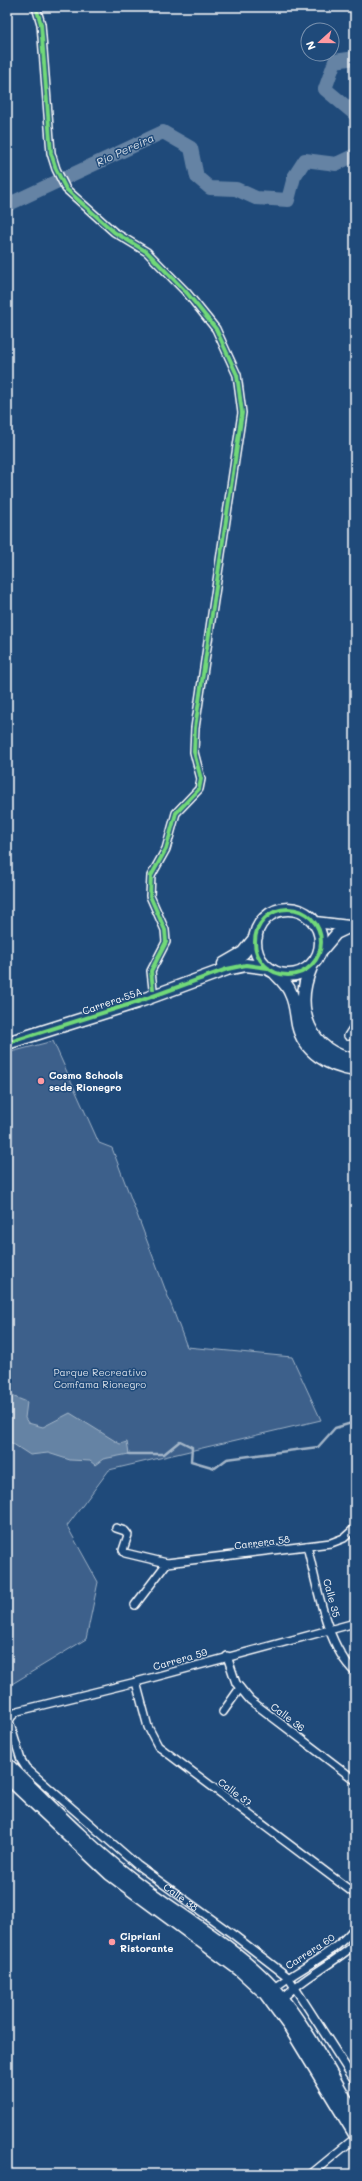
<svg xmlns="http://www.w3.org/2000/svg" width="362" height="2181" viewBox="0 0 362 2181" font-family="Mali,sans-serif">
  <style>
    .green { fill: #3c618b; stroke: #9eb0c5 }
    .water { fill: #6583a4; stroke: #a3b5c8 }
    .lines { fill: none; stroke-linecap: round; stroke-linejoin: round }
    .stream { stroke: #a3b5c8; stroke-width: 2.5 }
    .river { stroke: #6583a4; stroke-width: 14 }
    .minor-casing { stroke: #fff; stroke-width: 10 }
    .secondary-casing { stroke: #fff; stroke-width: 13 }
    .primary-casing { stroke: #fff; stroke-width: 15 }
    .minor { stroke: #1f4a7a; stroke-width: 7 }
    .secondary { stroke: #1f4a7a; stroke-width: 10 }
    .primary { stroke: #1f4a7a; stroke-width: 12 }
    .cycleway-casing { stroke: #1f4a7a; stroke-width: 6 }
    .cycleway { stroke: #71d979; stroke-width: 4 }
    .poi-dot { fill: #ff9aa2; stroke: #1f4a7a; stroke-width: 1.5 }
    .labels { text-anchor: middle; stroke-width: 3; stroke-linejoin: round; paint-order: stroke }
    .street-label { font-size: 10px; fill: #fff; stroke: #1f4a7a }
    .poi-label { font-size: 10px; font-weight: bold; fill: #fff; stroke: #1f4a7a; text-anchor: start }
    .park-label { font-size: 10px; fill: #d8dfe8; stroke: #1f4a7a }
    .water-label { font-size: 11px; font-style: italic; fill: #d8e0e8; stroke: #1f4a7a }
  </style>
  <rect width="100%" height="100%" fill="#1f4a7a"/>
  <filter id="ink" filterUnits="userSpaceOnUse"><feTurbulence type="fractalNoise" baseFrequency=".025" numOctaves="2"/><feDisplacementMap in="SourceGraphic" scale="8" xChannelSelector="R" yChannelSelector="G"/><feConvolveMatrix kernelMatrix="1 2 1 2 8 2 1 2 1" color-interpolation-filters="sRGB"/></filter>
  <g filter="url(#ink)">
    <path class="green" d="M53,1041L99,1143L112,1148L187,1347L292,1357L321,1420L109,1470L67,1526L98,1582L86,1639L7,1687V1053Z"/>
    <path class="water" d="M7,1394L27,1402L25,1418L28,1423L43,1427L70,1413L120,1444L127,1442L129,1454L103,1459L95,1465L90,1461L70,1460L48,1453L30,1455L7,1440Z"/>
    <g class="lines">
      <path class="stream" d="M129,1454H164L180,1441L192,1447L191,1461L215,1468L227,1459L318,1447L335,1428L355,1422"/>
      <path class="river" d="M355,58L335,61L325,89L355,114
        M7,205L163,132L191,148L197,177L210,188L236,189L256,198L288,200L294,177L305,160L336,164L355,155"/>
      <defs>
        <g id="minor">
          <path d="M36,7L41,24L51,153L56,169L66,189L114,232L147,252L187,293L216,329L237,375L242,413L195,728L194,752L201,779L199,789L176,813L166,849L151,876L150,896L165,930L166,942L151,971L153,989"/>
          <path d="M348,1036L355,1025"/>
          <path d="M116,1528L125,1531L128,1535L123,1550L125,1553L167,1563L135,1605"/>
          <path d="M307,1546C317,1584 326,1646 355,1672"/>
          <path d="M167,1563L331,1543L344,1538L355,1528"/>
          <path id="s1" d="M355,1623L136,1682L18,1711L12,1716L9,1721L21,1760L26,1768L137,1865L235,1936L288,1977L355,2081"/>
          <path d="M227,1656L236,1683L250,1700L355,1780"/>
          <path d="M136,1682L148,1727L158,1746L355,1894"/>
          <path d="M223,1712L240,1688"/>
          <path d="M273,1989C300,1967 334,1955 355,1927"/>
          <path d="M282,1999C303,1977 332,1965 355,1944"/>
          <path d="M311,2174L355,2138"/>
        </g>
        <path id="secondary" d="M315,922L349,926
          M320,953L336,934L355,925"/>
        <path id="primary" d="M255 942a33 33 0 1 1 66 0a33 33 0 1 1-66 0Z
          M224,964L243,953L256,937
          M311,967C293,1009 309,1052 355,1060
          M274,972C281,979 288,985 291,994C296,1004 296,1015 298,1025C304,1052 329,1066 355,1070
          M7,1043L137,1002L227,969L246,965L268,968
          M7,1764C48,1804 88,1846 134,1881C178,1915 236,1947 273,1988C306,2026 330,2073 355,2116
          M7,1777L110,1874L240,1970L265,1993L290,2027L355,2134"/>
      </defs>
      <use href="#minor" class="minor-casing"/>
      <use href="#secondary" class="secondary-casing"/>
      <use href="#primary" class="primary-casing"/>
      <use href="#minor" class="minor"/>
      <use href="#secondary" class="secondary"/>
      <use href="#primary" class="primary"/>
      <defs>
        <path id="cycleway" d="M36,7L41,24L51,153L56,169L66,189L114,232L147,252L187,293L216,329L237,375L242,413L195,728L194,752L201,779L199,789L176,813L166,849L151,876L150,896L165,930L166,942L151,971L153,989
          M255 942a33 33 0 1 1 66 0a33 33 0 1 1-66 0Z
          M7,1043L137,1002L227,969L246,965L268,968"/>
      </defs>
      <use href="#cycleway" class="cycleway-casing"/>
      <use href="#cycleway" class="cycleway"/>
    </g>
  </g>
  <g class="poi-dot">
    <circle cx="41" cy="1081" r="4"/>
    <circle cx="112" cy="1942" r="4"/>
  </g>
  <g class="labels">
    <g class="street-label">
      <text transform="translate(112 1001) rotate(-19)" y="4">Carrera 55A</text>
      <text transform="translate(262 1542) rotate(-7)" y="4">Carrera 58</text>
      <text transform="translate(332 1598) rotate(75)" y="4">Calle 35</text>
      <text transform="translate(180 1659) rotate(-16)" y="4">Carrera 59</text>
      <text transform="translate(288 1717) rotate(37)" y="4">Calle 36</text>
      <text transform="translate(235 1792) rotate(37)" y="4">Calle 37</text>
      <text dy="4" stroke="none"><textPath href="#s1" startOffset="614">Calle 38</textPath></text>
      <text transform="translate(310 1951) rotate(-33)" y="4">Carrera 60</text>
    </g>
    <g class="poi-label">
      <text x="49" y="1079">Cosmo Schools<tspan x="49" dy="12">sede Rionegro</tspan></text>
      <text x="120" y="1940">Cipriani<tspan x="120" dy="12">Ristorante</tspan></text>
    </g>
    <g class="park-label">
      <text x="100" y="1376">Parque Recreativo<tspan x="100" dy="12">Comfama Rionegro</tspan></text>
    </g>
    <g class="water-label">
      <text transform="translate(125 150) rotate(-25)" y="4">Río Pereira</text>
    </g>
  </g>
  <rect width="362" height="2181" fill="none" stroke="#1f4a7a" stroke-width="24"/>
  <rect x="12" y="12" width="338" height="2157" fill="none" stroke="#fff" stroke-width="1.5" filter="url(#ink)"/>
  <g transform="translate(320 42) rotate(249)"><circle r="19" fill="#1f4a7a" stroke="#7992af"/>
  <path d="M0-3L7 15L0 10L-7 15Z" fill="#ff9aa2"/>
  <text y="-6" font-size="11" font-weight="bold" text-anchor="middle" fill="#ffffff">N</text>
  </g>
</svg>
